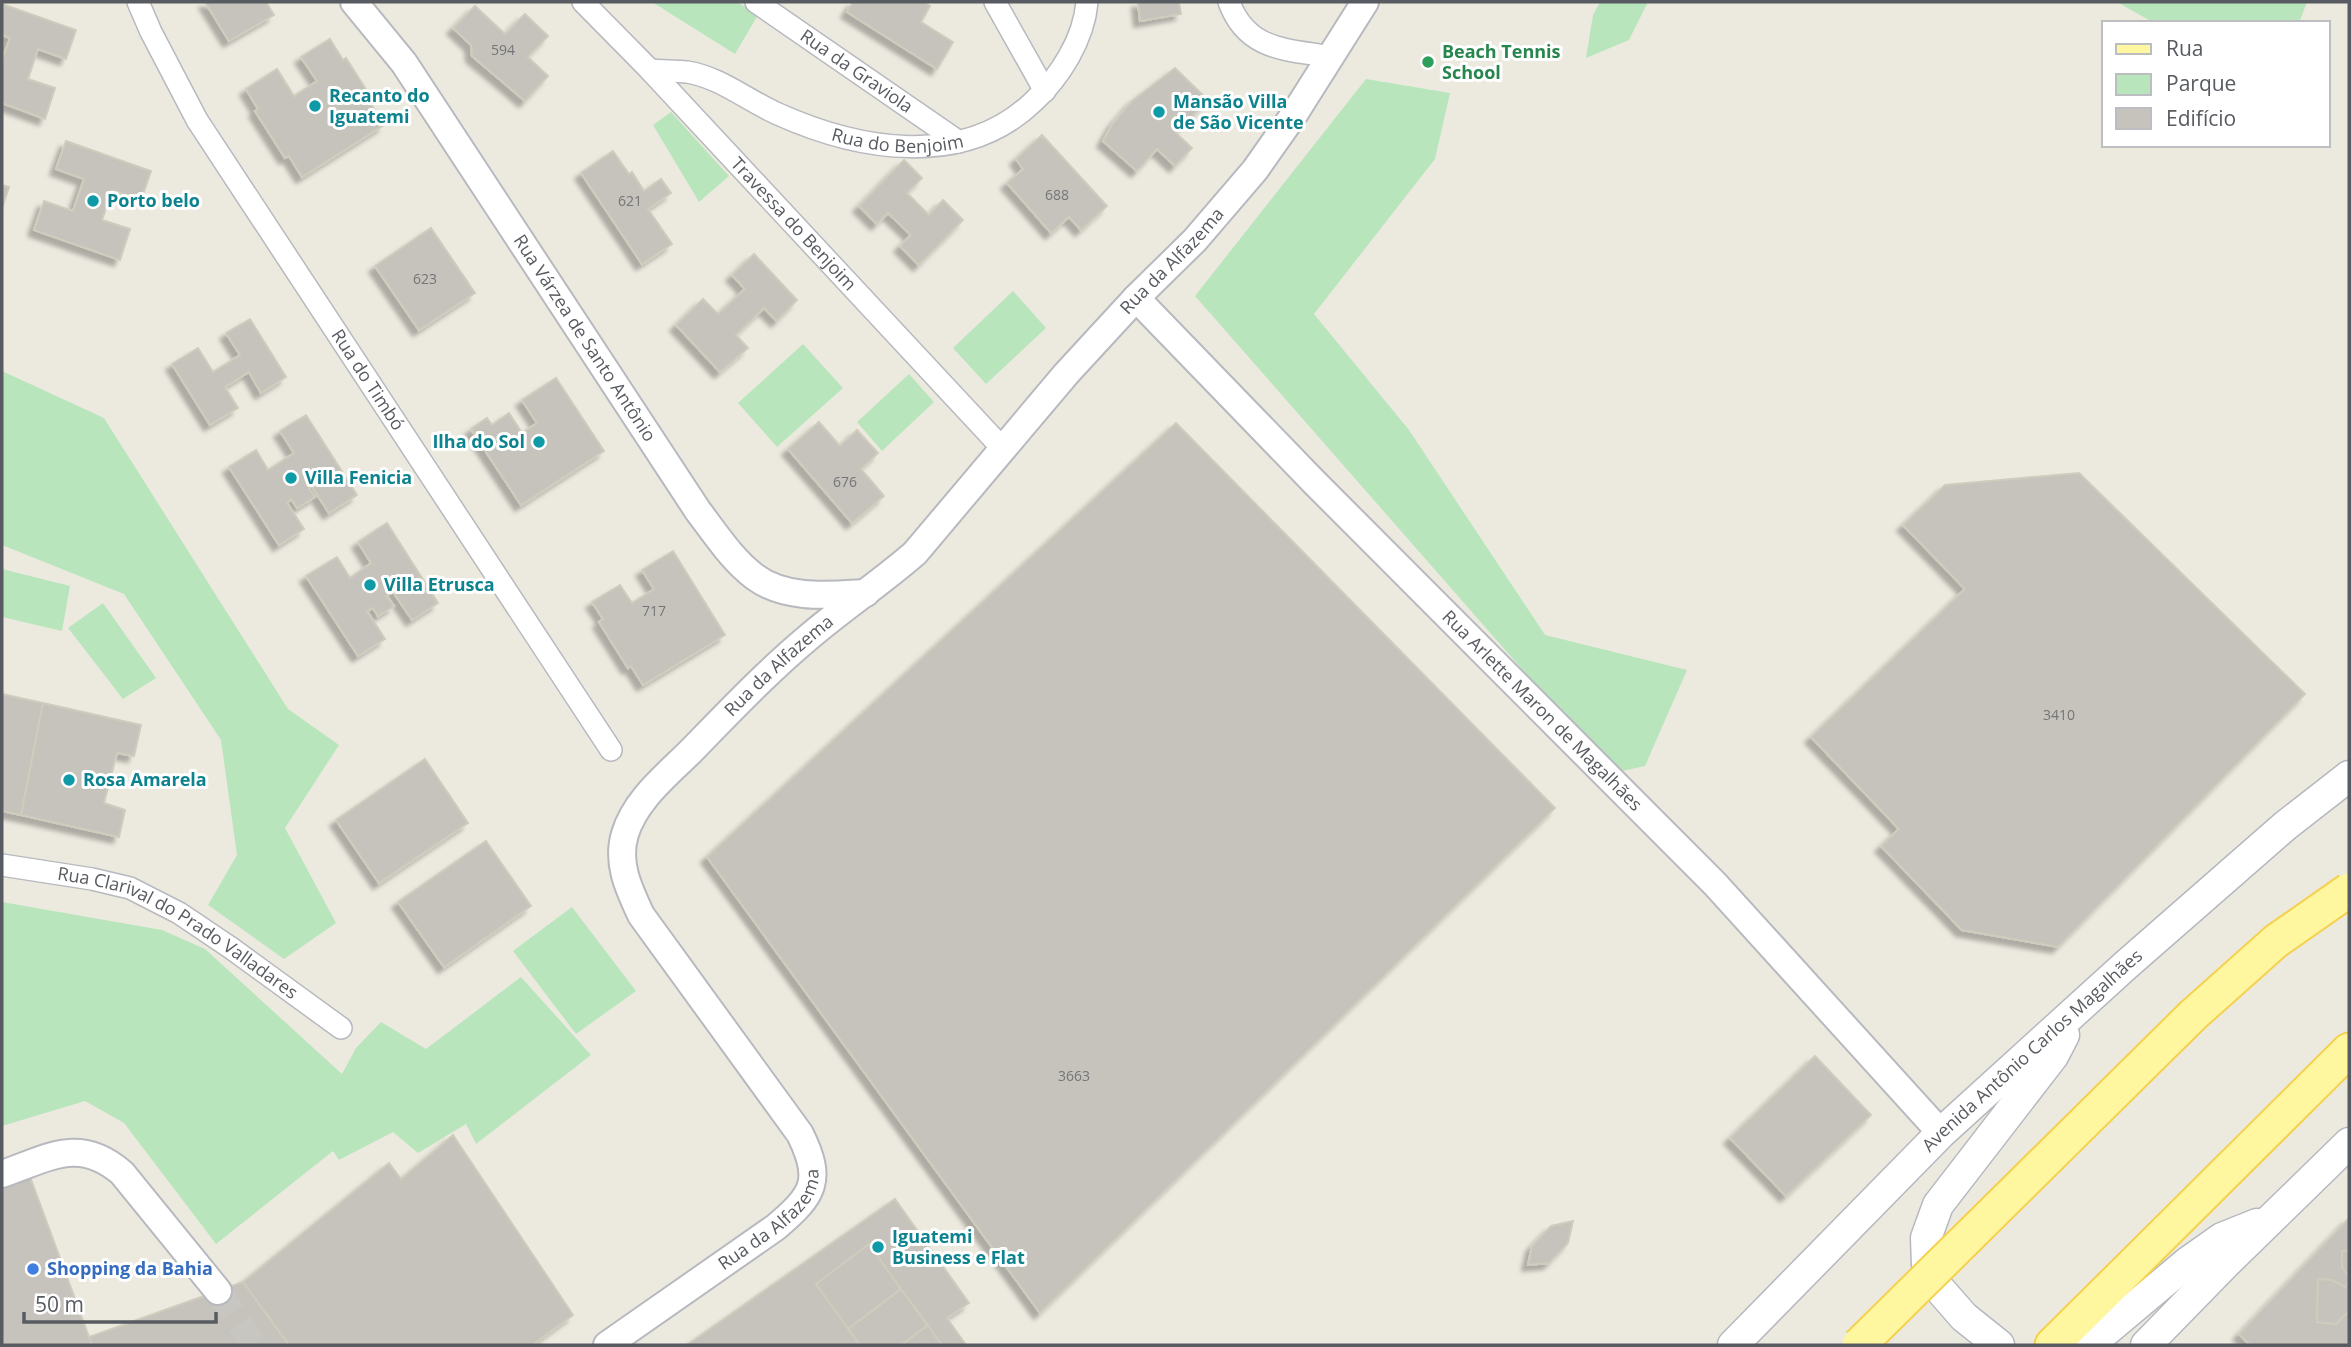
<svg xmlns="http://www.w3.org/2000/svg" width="2351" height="1347" viewBox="0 0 2351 1347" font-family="'Open Sans',sans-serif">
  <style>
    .green { fill: #b9e5bc }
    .building { fill: #c6c3bc; stroke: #d0ccbd; stroke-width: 2; filter: url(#shadow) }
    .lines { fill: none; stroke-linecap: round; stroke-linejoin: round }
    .tertiary-tunnel { stroke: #c7c6c0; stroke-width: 26; stroke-dasharray: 26 13; stroke-linecap: butt }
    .minor-casing { stroke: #b7b9bf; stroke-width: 24 }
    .tertiary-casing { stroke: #b7b9bf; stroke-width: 30 }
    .secondary-casing { stroke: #b5b8bf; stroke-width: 33 }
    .primary-casing { stroke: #f5d14f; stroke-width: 37 }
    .minor { stroke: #fff; stroke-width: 21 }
    .tertiary { stroke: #fff; stroke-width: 26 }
    .secondary { stroke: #fff; stroke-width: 30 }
    .primary { stroke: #fff6a0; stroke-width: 33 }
    .primary-bridge-casing { stroke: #f5d14f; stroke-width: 37; stroke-linecap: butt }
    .primary-bridge { stroke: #fff6a0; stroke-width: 33 }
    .leisure-dot { fill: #2e9e5b; stroke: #fff; stroke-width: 2.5 }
    .culture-dot { fill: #0f9aa8; stroke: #fff; stroke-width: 2.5 }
    .shop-dot { fill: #3f7fe0; stroke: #fff; stroke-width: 2.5 }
    .labels { text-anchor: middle; stroke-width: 6; stroke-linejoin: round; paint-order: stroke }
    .number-label { font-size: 14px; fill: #747578 }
    .leisure-label { font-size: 18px; font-weight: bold; fill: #27864d; stroke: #fff; text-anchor: start }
    .street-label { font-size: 18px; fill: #585b61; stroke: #fff }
    .culture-label { font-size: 18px; font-weight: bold; fill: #0d838f; stroke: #fff; text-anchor: start }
    .shop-label { font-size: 18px; font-weight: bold; fill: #366cbe; stroke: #fff; text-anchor: start }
  </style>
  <defs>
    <filter id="shadow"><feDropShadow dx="-6" dy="6" stdDeviation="2" flood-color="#0004"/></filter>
  </defs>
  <rect width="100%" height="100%" fill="#eceadf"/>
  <path class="green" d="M652,2H737L758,15L735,54Z
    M1600,2H1648L1629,40L1586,58L1593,15Z
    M2117,2H2307L2299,23H2154Z
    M1366,79L1450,93L1435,159L1314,314L1409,430L1545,635L1687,670L1645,766L1613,773L1195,296Z
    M671,112L729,176L699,202L653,125Z
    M1013,291L1046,328L986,384L953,348Z
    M803,344L843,388L777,447L738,403Z
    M2,371L104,418L288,709L339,745L285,828L336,923L284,959L208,905L237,855L221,740L124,594L2,545Z
    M909,374L934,402L882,451L857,422Z
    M2,569L70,586L62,631L2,617Z
    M103,603L156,678L123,699L68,628Z
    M2,902L162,930L205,949L342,1074L356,1048L381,1022L426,1049L521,977L591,1055L476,1144L466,1124L418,1153L393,1132L339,1160L333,1151L216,1244L124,1123L85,1101L2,1126Z
    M572,907L636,991L576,1034L513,951Z"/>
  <path class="building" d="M205,2H266L274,15L229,41Z
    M853,2H924L930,6L921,22L953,42L937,69L847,12Z
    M1138,2H1179L1181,14L1140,21Z
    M2,4L76,30L66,59L38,49L28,79L55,88L45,119L2,103V60L10,38L2,35Z
    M475,6L505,34L525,14L548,36L528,57L548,76L525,101L472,56L471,45L453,28Z
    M330,39L343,60L346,58L374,102L371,104L384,125L302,177L289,156L285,158L255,111L258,109L246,89L277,69L294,96L317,81L301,57Z
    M1175,68L1208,100L1176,133L1192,148L1175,166L1157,149L1137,171L1103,141L1113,123L1132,101Z
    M1042,135L1107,206L1081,230L1069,217L1051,233L1007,183L1023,169L1016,159Z
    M66,141L151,171L141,200L112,190L102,220L130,229L120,260L34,230L44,201L73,211L84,179L56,169Z
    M613,151L629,174L632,172L644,191L661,179L671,193L648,209L672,244L642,264L581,173Z
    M904,160L922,178L907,193L929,215L943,200L963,220L919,265L900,246L911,235L888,213L877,224L859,206Z
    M2,185L9,187L2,208Z
    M431,228L475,293L419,330L375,266Z
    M754,254L797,300L777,321L764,308L736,335L748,348L720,372L676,325L703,299L718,314L745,289L732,275Z
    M250,319L286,377L261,393L249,372L225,387L238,408L210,425L172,364L198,348L213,372L240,355L226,333Z
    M556,378L604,451L521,505L471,429L487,418L492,425L509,413L522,433L537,423L522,400Z
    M306,415L357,495L329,513L312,487L309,489L315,497L297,508L291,499L287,503L304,529L279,545L229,467L256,450L268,470L294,453L280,431Z
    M819,422L840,446L857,430L878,453L861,469L884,496L852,523L788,449Z
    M1176,423L1555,808L1040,1313L707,857Z
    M2079,473L2305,694L2058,947L1962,930L1881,846L1899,829L1811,737L1965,589L1903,525L1945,485Z
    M387,523L438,603L412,620L393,592L387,596L394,606L378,616L373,608L367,611L385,639L358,656L306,576L337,557L350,578L371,563L358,542Z
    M673,551L725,635L643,685L631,666L628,668L599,622L603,619L592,602L620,585L632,603L654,589L642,570Z
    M2,694L43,703L21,815L2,811Z
    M43,703L141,725L134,756L117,753L104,803L125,810L119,837L21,815Z
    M425,759L468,823L379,883L336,820Z
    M486,841L531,906L444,967L398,902Z
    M1815,1056L1871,1115L1786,1196L1730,1138Z
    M453,1135L573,1315L532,1345H289L243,1282L389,1163L401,1179Z
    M29,1174L39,1201L92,1345H2V1185Z
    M895,1199L969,1303L947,1318L966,1345H687Z
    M2349,1218V1345H2250L2239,1334Z
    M1573,1221L1568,1243L1549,1263L1528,1265L1532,1246L1551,1226Z
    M869,1244L901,1289L942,1345H860L816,1284Z
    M2342,1251H2349V1277L2342,1267Z
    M2318,1279L2332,1280L2345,1287L2349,1282V1315L2347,1313L2336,1324L2317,1322Z
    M243,1282L289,1345H92L89,1337Z
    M901,1289L928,1325L901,1345H860L848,1329Z"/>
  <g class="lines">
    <path class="tertiary-tunnel" d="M218,1291L254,1345"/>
    <defs>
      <g id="minor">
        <path id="s1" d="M138,2L151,32L197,120L611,750"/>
        <path id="s2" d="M583,2L650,70L1004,450"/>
        <path id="s3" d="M756,2L959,142"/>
        <path d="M995,2L1045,91"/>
        <path d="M1229,2C1247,51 1286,49 1331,57"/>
        <path id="s4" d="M650,70C662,71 675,71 687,72C720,77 748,101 778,114C858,150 963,169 1033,102C1060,77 1084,39 1087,2"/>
        <path id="s5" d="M2,865L92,879L130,888L179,913L231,948L341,1028"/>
      </g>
      <g id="tertiary">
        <path id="s6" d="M354,2L404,63L698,511C715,533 732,560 755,577C786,600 830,595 866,593"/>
        <path id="s7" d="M1136,298L1314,482L1715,884L1941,1133"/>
        <path d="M2,1174C49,1158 79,1136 122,1173L218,1291"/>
        <path id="s8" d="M607,1345L776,1227C814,1195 823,1180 800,1134L641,915C629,889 616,863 625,834C635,800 667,775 691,751C730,711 768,671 810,636C844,607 882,582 915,553L1066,374L1136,298L1195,240L1255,170L1293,116L1365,2"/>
      </g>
      <g id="secondary">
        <path id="s9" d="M1733,1345L1941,1133L2126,965L2285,826L2349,776"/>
        <path d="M1999,1345L1964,1317L1936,1285L1927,1265L1926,1238L1938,1205L2053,1056L2064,1035"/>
        <path d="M2089,1345L2188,1262L2222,1238L2257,1224"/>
        <path d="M2146,1345L2225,1264L2349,1143"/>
      </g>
      <path id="primary" d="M2052,1345L2349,1050"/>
    </defs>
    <use href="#minor" class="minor-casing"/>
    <use href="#tertiary" class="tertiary-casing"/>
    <use href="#secondary" class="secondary-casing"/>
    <use href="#primary" class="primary-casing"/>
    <use href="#minor" class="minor"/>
    <use href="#tertiary" class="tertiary"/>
    <use href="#secondary" class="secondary"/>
    <use href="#primary" class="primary"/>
    <defs>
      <path id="primary-bridge" d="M1859,1345L2193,1015L2276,941L2349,890"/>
    </defs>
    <use href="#primary-bridge" class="primary-bridge-casing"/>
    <use href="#primary-bridge" class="primary-bridge"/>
  </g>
  <circle class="leisure-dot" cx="1428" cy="62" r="7"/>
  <g class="culture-dot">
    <circle cx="315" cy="106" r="7"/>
    <circle cx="1159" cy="112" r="7"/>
    <circle cx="93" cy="201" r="7"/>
    <circle cx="539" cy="442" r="7"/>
    <circle cx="291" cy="478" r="7"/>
    <circle cx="370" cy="585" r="7"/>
    <circle cx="69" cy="780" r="7"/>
    <circle cx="878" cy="1247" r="7"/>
  </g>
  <circle class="shop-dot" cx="33" cy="1269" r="7"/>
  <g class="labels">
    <g class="number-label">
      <text x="503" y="55">594</text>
      <text x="1057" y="200">688</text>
      <text x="630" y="206">621</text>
      <text x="425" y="284">623</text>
      <text x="845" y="487">676</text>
      <text x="654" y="616">717</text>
      <text x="2059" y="720">3410</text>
      <text x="1074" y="1081">3663</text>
    </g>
    <g class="leisure-label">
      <text x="1442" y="58">Beach Tennis<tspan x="1442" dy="21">School</tspan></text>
    </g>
    <g class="street-label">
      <text dy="6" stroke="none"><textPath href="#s3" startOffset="122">Rua da Graviola</textPath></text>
      <text dy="6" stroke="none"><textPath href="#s4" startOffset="262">Rua do Benjoim</textPath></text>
      <text dy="6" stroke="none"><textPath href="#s2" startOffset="306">Travessa do Benjoim</textPath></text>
      <text dy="6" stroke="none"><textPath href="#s8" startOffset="1466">Rua da Alfazema</textPath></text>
      <text dy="6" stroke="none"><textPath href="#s6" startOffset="408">Rua Várzea de Santo Antônio</textPath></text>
      <text dy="6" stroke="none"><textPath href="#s1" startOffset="443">Rua do Timbó</textPath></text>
      <text dy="6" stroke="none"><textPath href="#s8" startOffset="900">Rua da Alfazema</textPath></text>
      <text dy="6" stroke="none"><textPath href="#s7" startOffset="579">Rua Arlette Maron de Magalhães</textPath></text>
      <text dy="6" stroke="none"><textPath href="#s5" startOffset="192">Rua Clarival do Prado Valladares</textPath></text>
      <text dy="6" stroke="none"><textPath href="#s9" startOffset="420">Avenida Antônio Carlos Magalhães</textPath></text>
      <text dy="6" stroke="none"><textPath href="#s8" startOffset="208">Rua da Alfazema</textPath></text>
    </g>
    <g class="culture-label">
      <text x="329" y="102">Recanto do<tspan x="329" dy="21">Iguatemi</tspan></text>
      <text x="1173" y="108">Mansão Villa<tspan x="1173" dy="21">de São Vicente</tspan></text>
      <text x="107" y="207">Porto belo</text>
      <text x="525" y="448" text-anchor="end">Ilha do Sol</text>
      <text x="305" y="484">Villa Fenicia</text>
      <text x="384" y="591">Villa Etrusca</text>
      <text x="83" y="786">Rosa Amarela</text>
      <text x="892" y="1243">Iguatemi<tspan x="892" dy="21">Business e Flat</tspan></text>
    </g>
    <g class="shop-label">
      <text x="47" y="1275">Shopping da Bahia</text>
    </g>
  </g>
  <rect width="2351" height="1347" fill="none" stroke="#585b61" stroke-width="7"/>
  <rect x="2102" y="21" width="228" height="126" fill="#ffffff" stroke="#bcbdc0" stroke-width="2"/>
  <rect x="2116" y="44" width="35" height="10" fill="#fff6a0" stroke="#bcbdc0" stroke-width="2"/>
  <text x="2166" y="56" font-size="21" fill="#585b61">Rua</text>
  <rect x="2116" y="74" width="35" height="21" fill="#b9e5bc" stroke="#bcbdc0" stroke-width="2"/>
  <text x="2166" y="91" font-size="21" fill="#585b61">Parque</text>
  <rect x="2116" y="108" width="35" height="21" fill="#c6c3bc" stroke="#bcbdc0" stroke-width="2"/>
  <text x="2166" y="126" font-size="21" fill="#585b61">Edifício</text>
  <path d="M24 1312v10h192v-10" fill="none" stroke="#585b61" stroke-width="3.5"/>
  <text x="35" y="1312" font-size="21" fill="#585b61" stroke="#ffffff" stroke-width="5" paint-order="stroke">50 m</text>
</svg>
